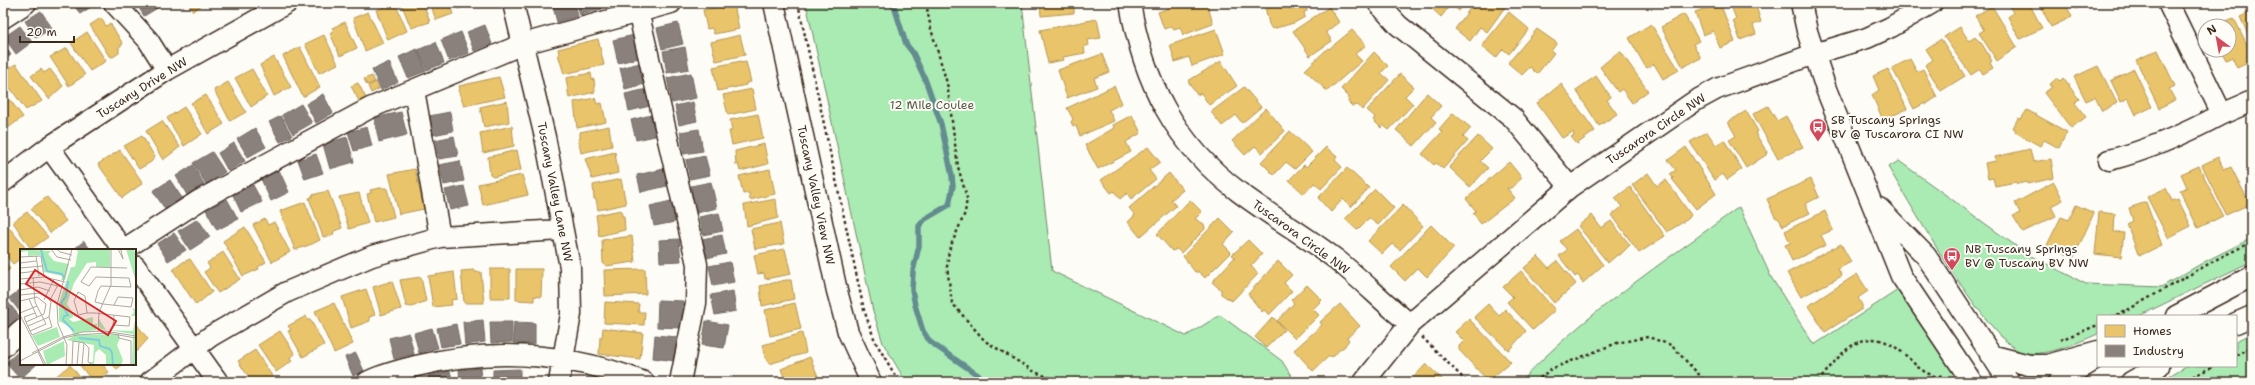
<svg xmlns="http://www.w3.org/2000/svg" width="2255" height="385" viewBox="0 0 2255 385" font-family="'Shantell Sans',sans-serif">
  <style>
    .green { fill: #aaebb4; stroke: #728a69 }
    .homes { fill: #e9c46a; stroke: #b59653 }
    .industry { fill: #8a817c; stroke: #726760 }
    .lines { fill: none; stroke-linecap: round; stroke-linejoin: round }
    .stream { stroke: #638c8f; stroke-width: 5.5 }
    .minor-casing { stroke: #3b2a1e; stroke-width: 23 }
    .path { stroke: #3b2a1e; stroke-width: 2.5; stroke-dasharray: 3 3; stroke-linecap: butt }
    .minor { stroke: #fdfcf7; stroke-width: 20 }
    .labels { text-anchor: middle; stroke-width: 4; stroke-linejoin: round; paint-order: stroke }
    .street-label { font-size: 12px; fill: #3b2a1e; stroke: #fdfcf7 }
    .park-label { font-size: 12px; fill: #575a44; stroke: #fdfcf7 }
    .poi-label { font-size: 12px; fill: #3b2a1e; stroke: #fdfcf7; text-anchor: start }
    .inset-river { fill: none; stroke: #7ecdda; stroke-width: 2 }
    .inset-road { fill: none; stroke: #afa8a0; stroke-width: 1 }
    .view { fill: #d62828; fill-opacity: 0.15; stroke: #d62828; stroke-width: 2 }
    .inset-edge { fill: none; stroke: #3b2a1e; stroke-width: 2 }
  </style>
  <rect width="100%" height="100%" fill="#fdfcf7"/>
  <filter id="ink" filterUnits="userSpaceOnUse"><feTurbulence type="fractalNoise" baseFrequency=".025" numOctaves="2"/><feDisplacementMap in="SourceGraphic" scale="8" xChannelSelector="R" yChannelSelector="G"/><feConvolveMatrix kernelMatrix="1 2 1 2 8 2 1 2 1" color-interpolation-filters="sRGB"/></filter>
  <g filter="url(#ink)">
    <path class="green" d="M806,3H1022L1052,271L1186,336L1220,315L1282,361L1295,382H906L883,343L873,311Z
      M1899,161L2027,254L2086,284L2161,287L2206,261L2252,238V261L2139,316H2098V334C2076,343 2049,356 2025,353C1992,349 1908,200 1888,167Z
      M1739,207L1771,277L1814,345L1901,288L1963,382H1520C1584,314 1664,262 1739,207Z
      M2252,333V382H2159L2186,366H2236V341Z"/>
    <path class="homes" d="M188,3H205L193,11Z
      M395,3L407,31L388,40L376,10Z
      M401,3H423L430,22L411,28Z
      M430,3H449L453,14L436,20Z
      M456,3H473L458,9Z
      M1040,3H1090L1091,4L1074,6V13L1041,16Z
      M1183,3H1207L1213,24L1183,35L1180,27L1174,29L1172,26L1164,29L1158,12Z
      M1264,3H1306L1307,11L1304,12L1305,17L1294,23L1272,29L1269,24Z
      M1428,3H1465L1459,11L1451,4L1441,17L1427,4Z
      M1474,3H1508L1487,32L1480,27L1470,41L1455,29Z
      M1720,3L1735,42L1720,48L1713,31L1703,35L1695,12Z
      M1755,3L1761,22L1753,25L1756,34L1740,40L1733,20L1736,19L1730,3Z
      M2008,3H2029L2042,28L2020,39L2008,17L2013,13Z
      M2039,3H2065L2072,17L2051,27Z
      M2072,3H2088L2076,9Z
      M734,4L739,29L714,34L712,28L707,29L703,10Z
      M1992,6L2017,47L1997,61L1979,33L1984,30L1975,16Z
      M1329,7L1339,22L1326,32L1332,41L1310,56L1293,31Z
      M2252,11V43L2240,17Z
      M368,12L383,43L365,51L353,18Z
      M1509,12L1529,29L1509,54L1503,49L1496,58L1482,46Z
      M1684,14L1699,41L1693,44L1701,58L1683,67L1661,27Z
      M101,18L106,26L110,23L123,44L119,47V53L113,57L109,56L90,25Z
      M2234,18L2252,55V61L2237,68L2232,57L2226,60L2221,50H2229V26H2213Z
      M1097,19L1101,38L1088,40L1089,45L1084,47L1085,53L1063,57L1064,60L1048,63L1040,30Z
      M345,22L357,48L340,56L330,33L334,31L332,28Z
      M1651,24L1679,70L1663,79L1654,64L1647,68L1645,66L1629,38Z
      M1960,27L1969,41L1975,37L1982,44L1992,61L1990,63L1993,68L1983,74L1980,69L1971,75L1944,37Z
      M1216,29L1225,54L1192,66L1189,57L1175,62L1170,45Z
      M1537,29L1557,43L1551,51L1554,53L1537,74L1530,67L1522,75L1508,63Z
      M1352,30L1366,45L1355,54L1362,61L1327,91L1305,70L1328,48L1329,49Z
      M87,32L106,61L90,71L71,43Z
      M324,35L338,64L319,73L305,44Z
      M740,35L745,55L716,61L711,42Z
      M598,39L604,65L564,74L558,54H559L558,49Z
      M1941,39L1965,76L1941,91L1925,65L1933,60L1926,49Z
      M300,47L320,87L303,97L283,56Z
      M67,48L85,75L69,86L50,57Z
      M2158,50L2175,86L2169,89L2175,100L2159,108L2136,60Z
      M1374,52L1388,66L1381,73L1389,80L1362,110L1358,105L1352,106L1348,102L1349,97L1341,89Z
      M1621,52L1648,91L1632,103L1622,89L1618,92L1600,67L1617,53Z
      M1102,54L1109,72L1094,78L1097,87L1067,98L1058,70Z
      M274,57L291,87L274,96L260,65Z
      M1910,59L1917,72L1923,69L1937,97L1925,105V103L1914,109L1892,68Z
      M741,61V63L746,62L751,82L746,83V85L718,91L713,67Z
      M1221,61L1237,86L1209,105L1201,93L1197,95L1188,81Z
      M16,64L42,101L26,110L3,78V71Z
      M2098,66L2117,103L2102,111L2095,97L2086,101L2074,77Z
      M41,69L44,73L50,69L63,86L49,99L31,76Z
      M252,69L267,96L251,107L235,78Z
      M1888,69L1907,109L1883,120L1872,95L1879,90L1873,76Z
      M2134,69L2152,107L2136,115L2128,98L2121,102L2111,81Z
      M591,73L592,80L594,79L595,92L569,98L566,78Z
      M1400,74L1414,87L1405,96L1413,104L1389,130L1383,125L1381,128L1373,120L1375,117L1367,110Z
      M372,76L375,82L367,85L364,79Z
      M1596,76L1611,97L1607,100L1617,114L1599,126L1576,90Z
      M499,77L505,97L464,106L458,90L460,89L459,86Z
      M2057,78L2060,81L2063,78L2079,99L2075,103L2086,117L2071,128L2044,93L2052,87L2049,85Z
      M228,82L246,112L230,121L214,90Z
      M376,82L379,89L371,93L368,86Z
      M358,83L366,98L359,101L351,86Z
      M1561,84L1595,131L1577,144L1571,137L1574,135L1573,132L1562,138L1537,103Z
      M1114,86L1122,103L1109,110L1114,121L1080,136L1076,126H1073L1071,122L1073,119L1067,108Z
      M1244,87L1261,107L1242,123L1236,115L1222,126L1211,112Z
      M752,89L756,109L728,115L723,95Z
      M3,91L23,117L8,128L3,123Z
      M1427,93L1441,106L1431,117L1436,122L1414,146L1396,130Z
      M206,95L224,124L208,134L191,103Z
      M595,98L597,104L602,103L606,122L577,128L574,102Z
      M507,101L509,122L484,127L480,107Z
      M1768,106L1777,121L1786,116L1803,147L1778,159L1753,114Z
      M184,107L202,134L184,146L167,118Z
      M1266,108L1285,131L1262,153L1255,146L1245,155L1232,141Z
      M2027,110L2067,132L2059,148L2044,140L2040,146L2015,132L2016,130L2013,128L2018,118L2021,119Z
      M1746,111L1758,131L1755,133L1767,152L1766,155L1746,168L1729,140L1736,136L1728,122Z
      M1453,113L1471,128L1463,137L1468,141L1443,169L1436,163L1434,165L1422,154L1442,132L1439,129Z
      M758,114L763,138L732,145L729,131H732L730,120Z
      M1132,115L1141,133L1126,142L1131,152L1098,169L1085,145L1114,128L1113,125Z
      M162,121L180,147L163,160L146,131Z
      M512,126L514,146L483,153L480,133Z
      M609,126L612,146L581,153L578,139H580V132Z
      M1290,131L1312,152L1295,169L1286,162L1274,175L1261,162Z
      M1707,132L1716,145L1724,140L1742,169L1727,180L1723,174L1714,180L1690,142Z
      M142,136L155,157L151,162L139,169L124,146Z
      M1478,136L1492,149L1480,161L1488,168L1470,187L1449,167Z
      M764,144L768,164L740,171L738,164L736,165L735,151Z
      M1148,147L1160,162L1149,170L1156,179L1131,199L1127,193L1120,199L1114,191L1111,193L1101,180Z
      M1326,147L1337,157L1335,160L1342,167L1321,189L1314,183L1304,194L1289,180L1304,165L1306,167Z
      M1686,147L1716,194L1696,209L1672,179L1673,178L1670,174L1676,170L1668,160Z
      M2030,149L2033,162L2051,159L2054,178L2028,184L2027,182L2017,184L2016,182L1995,186L1993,178L1988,179L1985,163L1996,161L1995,157Z
      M120,150L143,183L122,198L98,164Z
      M517,150L521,170L493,177L490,175L488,157Z
      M615,152L618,173L592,179L585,159Z
      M2218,157L2224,170L2231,167L2250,204L2226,215L2202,165Z
      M1509,162L1522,178L1511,188H1507L1515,198L1481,224L1473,213L1476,211L1466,199Z
      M2199,166L2223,216L2198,228L2180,191L2187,187L2181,174Z
      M1347,168L1369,188L1351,207L1343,199L1331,212L1318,198Z
      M415,169L424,209L399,214L389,174Z
      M770,169L775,194L750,200L749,193L743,194L739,176Z
      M1169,173L1183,190L1171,200L1176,206L1140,237L1128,222L1135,215L1129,208Z
      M1648,173L1657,186L1666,180L1691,215L1688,219L1667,232L1632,185Z
      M522,175L528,195L483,205L478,184Z
      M621,179L626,204L598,210L596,199H594L593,185Z
      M1811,179L1819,197L1805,204L1810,213L1783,226L1779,219L1775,217L1767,199Z
      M2054,182L2063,200L2051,206L2056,216L2023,232L2013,216L2020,213L2015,203Z
      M1630,187L1665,236L1639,253L1612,215L1622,207L1615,198Z
      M380,188H387L394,217L374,222L367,194L371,193L370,190Z
      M2166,188L2172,201L2178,199L2191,226L2168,238L2147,197Z
      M1375,189L1394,208L1378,225L1369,218L1357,230L1345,219Z
      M328,191L342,228L334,231L333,235L323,237L309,198L312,197V195Z
      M359,193L368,223L349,229L339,197Z
      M47,197L66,221L50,233L31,209Z
      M776,199L778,218L747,226L744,205Z
      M1190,200L1202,212L1195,219L1204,224L1205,229L1181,253L1177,249L1172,251L1157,234Z
      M305,202L320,240L312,244L295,250L280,211Z
      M2146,202L2162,245L2141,255L2138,254L2127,224L2133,221L2129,208Z
      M1403,205L1423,226L1400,250L1392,244L1382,254L1368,241Z
      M2076,205L2094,213L2074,257H2072L2047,245L2061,217L2069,220Z
      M621,210L622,216H624L625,230L599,236L596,215Z
      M1825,211L1833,230L1821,235L1826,245L1792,261L1785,245L1790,243L1785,231Z
      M27,212L48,237L31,249L13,222Z
      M2099,212L2115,214L2114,232L2124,233L2121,257L2095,254Z
      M1592,215L1601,228L1611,221L1630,245L1620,255H1617L1608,263L1578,226Z
      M1220,218L1234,232L1223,244L1231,252L1205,278L1199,272H1195L1183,256Z
      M265,219L268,225L274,222L290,252L272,262L253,225Z
      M780,223L784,244L755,249L751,229Z
      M1431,225L1454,248L1427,277L1418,268L1405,281L1391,267Z
      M8,226L27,250H21V258L13,264L3,252V230Z
      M245,227L266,262L258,267L259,269L243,276L223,241Z
      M1576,229L1603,265L1583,283L1578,275L1575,277L1559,256L1567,250L1560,241Z
      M632,236L635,262L606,266L603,263L602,240Z
      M1248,240L1262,254L1251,266L1258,274L1232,301L1221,294V290L1212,282L1235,257L1232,255Z
      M1841,244L1851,262L1838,269L1842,276L1801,297L1787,273Z
      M785,249L791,274L765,279L764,273L758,274L754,255Z
      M223,252L240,279L218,293L204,272L210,268L207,263Z
      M1538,256L1549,268L1557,261L1576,284L1554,303L1524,268Z
      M190,259L212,292L196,305L173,270L183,262Z
      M3,260L10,269L3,274Z
      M1278,261L1292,275L1284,283L1292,291L1269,315L1264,310L1262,312L1248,294Z
      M490,269H510V298H490Z
      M516,269H542L541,297L534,296V301L516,300Z
      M645,269L646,294L605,296L604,270Z
      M474,270L475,272H481L484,303H464L461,271Z
      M1521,271L1555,310L1533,330L1507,302L1513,297L1503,287Z
      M454,272L457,299L451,300L452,305L433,307L428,276Z
      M1857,274L1868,291L1858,298L1862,305V309L1825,332L1808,306Z
      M421,277L426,301L412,307L406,306L400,280Z
      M786,280H791L794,299L762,306L760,286Z
      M392,281L401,309L381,315L373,287Z
      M1307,285L1322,300L1313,309L1319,315L1295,339L1277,321L1294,303L1291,300Z
      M366,289L375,315L369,317L370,321L351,328L342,297Z
      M605,302L639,304L638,312H645L644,325L604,323Z
      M334,303L353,344L334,353L315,311Z
      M795,303L801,329L770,336L765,310Z
      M1340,304L1360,326L1347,338L1349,340L1344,347L1339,350L1334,356L1328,357L1313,371L1294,350L1322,325L1320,322Z
      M1488,304L1499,316L1505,309L1526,331L1510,349L1508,350L1474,317Z
      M306,316L308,321L310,319L324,345L303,357L288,331L291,330L288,326Z
      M1273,317L1284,330L1266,348L1255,337Z
      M1469,319L1511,362L1488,381L1459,350V346L1464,341L1455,332Z
      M135,322L148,339L137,351H135Z
      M603,328L643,333L640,359L599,354L600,337H602Z
      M280,331L295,354L289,358L292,361L276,372L258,345Z
      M802,333L806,353L769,364L766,358H765L763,345Z
      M255,350L276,382H252L238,361Z
      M810,357L820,381L786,382L781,369Z
      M79,364H102L109,372L101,378L103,381L101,382H93Z
      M112,364H123L117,369Z
      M1426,364L1445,382H1417L1413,378Z
      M70,365L84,382H60L55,377Z"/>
    <path class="industry" d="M73,3H97L80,14Z
      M136,3H164V4L144,16Z
      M552,3H575L578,16L557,22Z
      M577,3H601L602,9L580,15Z
      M606,3H624L607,7Z
      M41,11L52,28L36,38L25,21Z
      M678,23L683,44L662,49L657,28Z
      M485,25L492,44L474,51L467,32Z
      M20,26L32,42L16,54L4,37Z
      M461,32L469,53L449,61L441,40Z
      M634,35L639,58L618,63L613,40Z
      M436,42L444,63L427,70L418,50Z
      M3,43L11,55L3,61Z
      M685,47L689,69L667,73L663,51Z
      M417,49L426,71L408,78L399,57Z
      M389,62L398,82L381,90L372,70Z
      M640,63L645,84L625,89L620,68Z
      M691,73L696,98L672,103L667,78Z
      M647,89L650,106L629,111L625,94Z
      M323,94L333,113L316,123L306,104Z
      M693,102L697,121L679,125L675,106Z
      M301,104L312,123L293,134L282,115Z
      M401,112L407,135L379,142L374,118Z
      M450,112L453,131L433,135L429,116Z
      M651,115L655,136L636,140L631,120Z
      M281,116L292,136L280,142L269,122Z
      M367,127L372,146L354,151L348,132Z
      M255,128L266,147L248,157L237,139Z
      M699,129L703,151L684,154L680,132Z
      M454,136L458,156L439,159L435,140Z
      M347,137L354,162L330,169L323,144Z
      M234,143L245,161L228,171L218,153Z
      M212,152L225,172L206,184L193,163Z
      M316,154L323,173L305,179L298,160Z
      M705,156L710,175L690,179L686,160Z
      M460,161L464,181L444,185L439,165Z
      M193,165L204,184L187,195L176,176Z
      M664,169L667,186L641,192L637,175Z
      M279,170L289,192L271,201L261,179Z
      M170,180L182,198L165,209L153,191Z
      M711,182L717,208L697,213L691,186Z
      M253,185L262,202L241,212L233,195Z
      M464,186L469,206L450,210L445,190Z
      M227,199L238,219L217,230L206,210Z
      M671,201L675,222L654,226L650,206Z
      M719,213L723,231L703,235L699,217Z
      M198,219L210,237L190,250L178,231Z
      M174,233L186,250L168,261L157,244Z
      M722,235L726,254L706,258L702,239Z
      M679,239L681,261L660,262L659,240Z
      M84,241L91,250H73Z
      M730,262L734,282L713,286L709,266Z
      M21,289V313L9,298Z
      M733,291L736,311L715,315L711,295Z
      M658,300L683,301L681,328L657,327Z
      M7,301L21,318L4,332L3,304Z
      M483,320L485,342L465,345L463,322Z
      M706,321L728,325L724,348L702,345Z
      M490,322H512V342L491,343Z
      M514,322L535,323V344L513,343Z
      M456,324L460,344L441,347L437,328Z
      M432,328L438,348L419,353L414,333Z
      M409,333L414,354L394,359L389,338Z
      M655,335L677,337L675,361L653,358Z
      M21,349V364H37L20,379L6,363Z
      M356,353L364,371L353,376L345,357Z
      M480,368L481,382H460L459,370Z
      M520,369V382H493V370Z
      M450,371L453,382H429L428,376Z"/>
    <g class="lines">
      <path class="stream" d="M893,3L906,44L913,53L925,79L941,124L952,176L953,186L949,205L925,219L919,226V246L913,271L912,290L915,305L923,331L930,342L988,382"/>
      <defs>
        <path id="minor" d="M114,3L148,40L167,70
          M513,3L545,137L570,267L571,314L559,382
          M774,3L837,291L848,332L871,382
          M1130,3C1143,81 1175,144 1239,192C1271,216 1306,236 1337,260C1362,280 1385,304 1410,324
          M1801,3L1807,31L1826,89L1901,276L1972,382
          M2168,3L2222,114L2252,101
          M638,11L697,264L696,303L680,382
          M3,18L26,3
          M414,90L440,237
          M49,147L123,250
          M2109,160C2150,150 2185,134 2222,114
          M3,182L49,147L167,70L287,3
          M1570,187L1695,101L1717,89L1814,54L1867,38L1891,27L1932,3
          M1879,208L1926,256L2009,382
          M123,250L200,200L370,108L523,44L671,3
          M135,266L218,382
          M2176,316L2252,276
          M2236,323L2252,316
          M3,347L21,330
          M1990,355L2029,365H2047L2098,351
          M150,382L211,336L287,292L372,256L440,237L562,230
          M367,382C382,374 400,370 416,366C494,347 570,353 644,382
          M1364,382L1410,324L1570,187L1513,118L1398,25L1378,3
          M2059,382L2098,358
          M2131,382L2159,366"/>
      </defs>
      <use href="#minor" class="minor-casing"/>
      <path class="path" d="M798,3L864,310L875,341L899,382
        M926,3L931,29L947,83L958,167L967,198L965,213L949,250L947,267L952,303L985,341L1035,372L1060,382
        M2117,316L2219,258L2252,242
        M1422,337L1467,382
        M2060,340L2098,325
        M2236,355L2252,347
        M1535,382L1551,369L1617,343L1648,337L1671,345L1706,382
        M1818,382C1842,352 1864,320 1903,353C1917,365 1917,370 1937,377L1942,375
        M2182,382L2214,366"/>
      <use href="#minor" class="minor"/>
    </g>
  </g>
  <defs>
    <symbol id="bus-pin" viewBox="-11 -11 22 30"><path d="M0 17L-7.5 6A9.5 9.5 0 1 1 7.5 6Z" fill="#d1495b" stroke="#fdfcf7"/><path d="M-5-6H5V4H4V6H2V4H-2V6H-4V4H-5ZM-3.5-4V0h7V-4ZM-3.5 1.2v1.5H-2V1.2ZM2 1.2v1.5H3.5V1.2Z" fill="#fff"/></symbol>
  </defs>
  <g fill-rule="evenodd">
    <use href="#bus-pin" x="1808" y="117" width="20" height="27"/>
    <use href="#bus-pin" x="1942" y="246" width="20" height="27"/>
  </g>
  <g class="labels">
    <g class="street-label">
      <text transform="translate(142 88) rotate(-32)" y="4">Tuscany Drive NW</text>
      <text transform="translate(1656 129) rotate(-34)" y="4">Tuscarora Circle NW</text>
      <text transform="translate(555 192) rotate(79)" y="4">Tuscany Valley Lane NW</text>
      <text transform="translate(816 195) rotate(78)" y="4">Tuscany Valley View NW</text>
      <text transform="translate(1301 237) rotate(36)" y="4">Tuscarora Circle NW</text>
    </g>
    <g class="park-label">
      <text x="932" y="109">12 Mile Coulee</text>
    </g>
    <g class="poi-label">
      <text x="1831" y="124">SB Tuscany Springs<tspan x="1831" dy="14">BV @ Tuscarora CI NW</tspan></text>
      <text x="1965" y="253">NB Tuscany Springs<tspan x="1965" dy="14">BV @ Tuscany BV NW</tspan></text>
    </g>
  </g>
  <g transform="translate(20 249)">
    <rect width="116" height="116" fill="#fdfcf7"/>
    <path d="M0,0L31,2L28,5L34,12L49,15L45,31H41L43,27L24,23L21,6L8,7V2L0,3ZM54,0H90V18H76V13L67,14L54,34L47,55L53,64V68L49,70L53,73L73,68V75H77L76,81L58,84L60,86L97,85L100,89L97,96L103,111L101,116H86V106L79,100L75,104L74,116L69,113H73L74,96L47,91L54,87L50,78L39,72V54L51,18H55L58,2ZM106,0H113L116,5V33ZM112,59L116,61V116H112L113,85L81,80L79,78V70L86,81L113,82L116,67H111L114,63ZM37,78L40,88L18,97L12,87ZM44,92L45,107L27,116L23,102Z" fill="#aaebb4"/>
    <path class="inset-river" d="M21,1L27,22L42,25L44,29M48,32L46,47L41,54L48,66L44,67L43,71L54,82M59,89L79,91L80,97L90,100L92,104L93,116"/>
    <path class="inset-road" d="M31,0L37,8L51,11M37,0L40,3L52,6M91,0H98L103,10L101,1L98,0M16,7L19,27M0,8L21,7L24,28M0,14L16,12M0,19L23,17M0,24L18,22M0,30L24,28L45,33M0,35L20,33L43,38M0,41L18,38L30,42M0,46L20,44L27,48L31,53L29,68L8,77M9,50L17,68M24,51L34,30M30,51L38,36M0,52L17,48L26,55L24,65L6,73L12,86L32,78L29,68M94,56L98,48L113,49L111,58L83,55L75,53L78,42L81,37L111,38L109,29L76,28L69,37L61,33L71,18L107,19M0,64L17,57M67,64H75L110,68L109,77L93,76L94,66M0,66L26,116M54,67L67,64L65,47L58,43L54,52L58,65M6,73L4,68L15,64M10,82L26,75L15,53L13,28M78,82L79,63L91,36V0M98,85L99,89L111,92V116M64,94L69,99L68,113L73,116M47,96L38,75L37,56L52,0M18,103L24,116M12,104L43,88L62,83L84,82L116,87M0,112L44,89L57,86L87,84L116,89M46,116L47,96M52,116L53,92L64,94L62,116M57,116L59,94"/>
    <path class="view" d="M15,21L96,72L88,86L6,35Z"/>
    <rect width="116" height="116" class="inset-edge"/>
  </g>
  <rect width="2255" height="385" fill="none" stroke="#fdfcf7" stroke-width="16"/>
  <rect x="8" y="8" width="2239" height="369" fill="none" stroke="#3b2a1e" stroke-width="1.5" filter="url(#ink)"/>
  <rect x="2097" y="315" width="140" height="52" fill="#fdfcf7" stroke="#afa8a0"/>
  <rect x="2105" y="325" width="20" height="12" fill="#e9c46a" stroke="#afa8a0"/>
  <text x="2133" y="335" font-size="12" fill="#3b2a1e">Homes</text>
  <rect x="2105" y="345" width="20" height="12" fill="#8a817c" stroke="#afa8a0"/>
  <text x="2133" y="355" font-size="12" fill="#3b2a1e">Industry</text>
  <g transform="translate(2217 38) rotate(328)"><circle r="19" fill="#fdfcf7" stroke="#afa8a0"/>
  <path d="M0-3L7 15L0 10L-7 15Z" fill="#d1495b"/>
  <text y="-6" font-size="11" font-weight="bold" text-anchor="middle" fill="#3b2a1e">N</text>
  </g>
  <path d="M20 36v6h54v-6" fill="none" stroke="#3b2a1e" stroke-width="2"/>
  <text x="26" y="36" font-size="12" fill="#3b2a1e" stroke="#fdfcf7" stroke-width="3" paint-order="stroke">20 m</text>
</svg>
